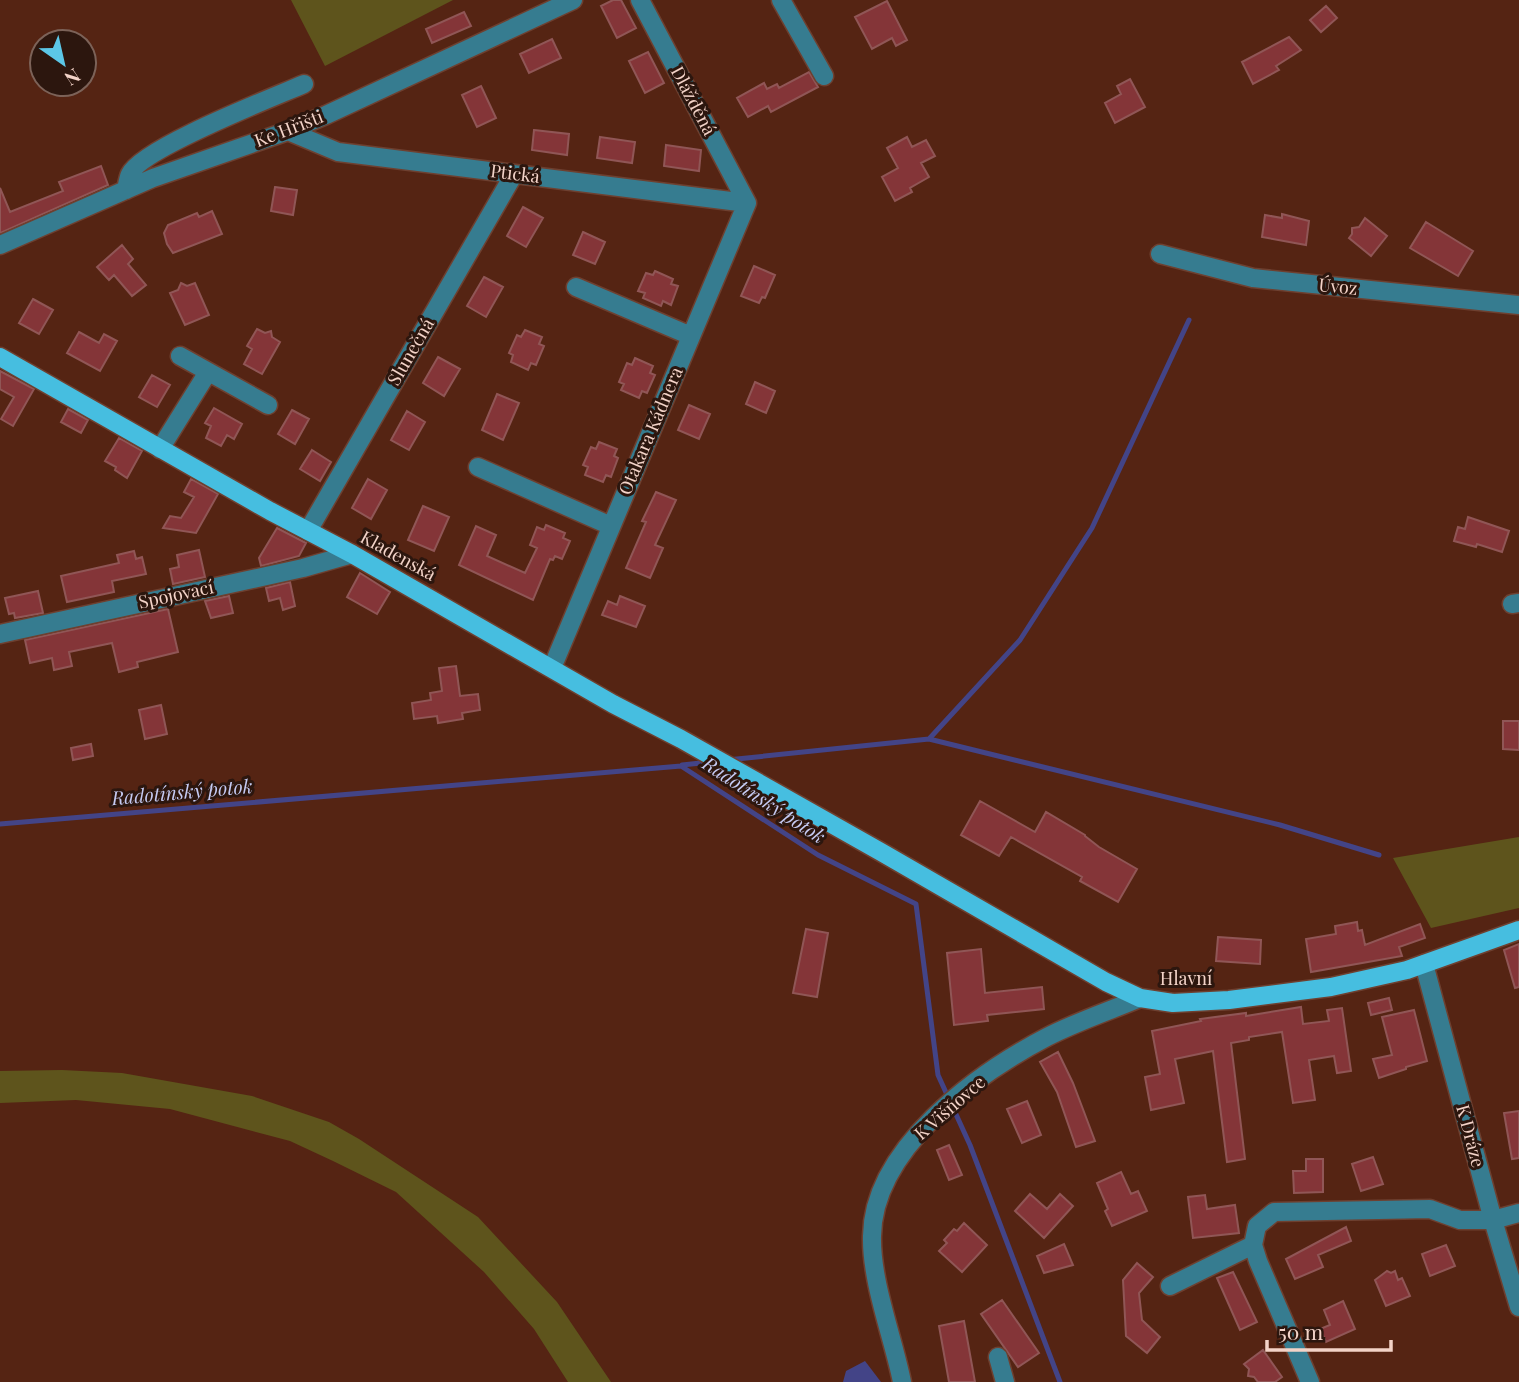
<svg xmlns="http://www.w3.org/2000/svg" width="1519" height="1382" viewBox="0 0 1519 1382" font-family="'Playfair Display',serif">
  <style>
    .green { fill: #5e541c }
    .water { fill: #434487 }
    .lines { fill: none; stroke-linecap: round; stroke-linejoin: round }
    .stream { stroke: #434487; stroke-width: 5 }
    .building { fill: #843538; stroke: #905656; stroke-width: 2 }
    .minor-casing { stroke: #6e4030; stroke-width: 21 }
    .major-casing { stroke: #6e4030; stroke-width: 21 }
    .minor { stroke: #367c90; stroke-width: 18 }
    .major { stroke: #46bee0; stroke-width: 18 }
    .labels { text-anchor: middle; stroke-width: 6; stroke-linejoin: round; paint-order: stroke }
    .street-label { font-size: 18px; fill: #f3d3c8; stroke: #2c160e }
    .water-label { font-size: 19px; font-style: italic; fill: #c5caf2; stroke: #2c160e }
  </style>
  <rect width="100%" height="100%" fill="#552413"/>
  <path class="green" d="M291,0H453L325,66Z
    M1519,837V908L1431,928L1393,858Z
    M62,1070L122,1073L252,1096L329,1122L359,1139L478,1217L557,1302L611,1382H568L534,1329L484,1272L396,1192L333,1161L290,1141L170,1109L76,1100L0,1103V1071Z"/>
  <path class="water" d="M865,1361L881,1382H843L846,1371Z"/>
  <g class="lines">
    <path class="stream" d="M929,739L1280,825L1379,855
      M727,760L929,739L1020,640L1092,528L1189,320
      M682,765L710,762
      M0,824L681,766L818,855L916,904L938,1075L970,1145L1060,1382"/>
  </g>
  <path class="building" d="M613,0H621L636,28L617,38L601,6Z
    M887,1L907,40L896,46L892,38L872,49L855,17Z
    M1326,6L1337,18L1321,32L1310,20Z
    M464,12L471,26L432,43L426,29Z
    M1289,37L1301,50L1276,66L1279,70L1253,84L1242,62Z
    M552,39L561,58L529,73L520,54Z
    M648,52L664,83L645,93L629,61Z
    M809,72L818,87L771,112L768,106L748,117L737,98L764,83L767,89L777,84L779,88Z
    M1130,79L1145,107L1115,123L1105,103L1121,94L1117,86Z
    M481,86L496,118L477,127L462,95Z
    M534,130L569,134L567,155L532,150Z
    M600,137L635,142L632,163L597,158Z
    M907,137L912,147L926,140L935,156L921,163L929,177L910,188L912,192L895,201L882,177L898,168L887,148Z
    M666,145L701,150L699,171L664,166Z
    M101,166L108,185L0,233V188L10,212L63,191L59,182Z
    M275,187L297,190L293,215L271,211Z
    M523,207L543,218L526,247L507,236Z
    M212,211L222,234L173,253L167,244L164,233L168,225L197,213L199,217Z
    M1282,214L1309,221L1306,245L1262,237L1265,215L1282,218Z
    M1365,218L1387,236L1371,256L1349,238L1352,234V228L1359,227Z
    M1426,222L1473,251L1458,276L1410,248Z
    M583,232L605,242L595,264L573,255Z
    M122,245L133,259L128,264L146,285L132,296L114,275L109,280L97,267Z
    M754,266L775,275L765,298L762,297L759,303L741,296Z
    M655,271L673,279L671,284L678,286L671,305L663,301L661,306L643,298L645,293L638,291L646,273L653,275Z
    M484,277L503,287L486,317L467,306Z
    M181,283L187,286L195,283L209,315L185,325L170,293L178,290Z
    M33,299L53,310L39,334L19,323Z
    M257,329L265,333L271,331L272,337L280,342L262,374L244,364L252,349L247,346Z
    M525,330L542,337L539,344L544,346L536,365L531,363L528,370L511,362L513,355L509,353L517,335L521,337Z
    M79,332L99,343L104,334L117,341L100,371L67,353Z
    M438,357L460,369L444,396L423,383Z
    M635,358L653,366L650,373L655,375L647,393L642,391L639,398L621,390L624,384L619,382L627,363L632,365Z
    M0,371L34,389L13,426L1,419L14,397L0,389Z
    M152,375L170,385L157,407L139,397Z
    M755,382L775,391L766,413L746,404Z
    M497,394L519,403L503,440L482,430Z
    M689,405L710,414L699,439L678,430Z
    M214,408L242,424L234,439L227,435L221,446L206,438L211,426L205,423Z
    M68,409L88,420L81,433L61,422Z
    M292,410L309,419L295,444L278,434Z
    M407,411L425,422L409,450L391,440Z
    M119,438L142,451L127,478L115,470L116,467L105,461Z
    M599,442L617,449L614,456L618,458L611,477L606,475L603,482L585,475L588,467L583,465L591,447L596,449Z
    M312,450L331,462L320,481L300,469Z
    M191,479L218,494L196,533L163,528L170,516L181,518L194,497L184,492Z
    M368,479L387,490L371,519L352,508Z
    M656,492L676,500L655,545L663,548L650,578L626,568L646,522L642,521Z
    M423,506L449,517L434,551L408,540Z
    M1468,517L1509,531L1502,552L1477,544L1476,547L1454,541L1458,527L1465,529Z
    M546,525L565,533L563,538L570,541L562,559L555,556L553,560L550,559L533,600L459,565L476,526L496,535L487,556L525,573L537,548L530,545L537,527L544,530Z
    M277,528L306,543L299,556L261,566L259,558Z
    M199,550L205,577L173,584L170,569L179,567L177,555Z
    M134,551L136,559L142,557L146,574L112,581L114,592L67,602L61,576L119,563L117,555Z
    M360,573L390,592L377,614L347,597Z
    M290,582L295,606L283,610L280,598L269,601L266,588Z
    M38,591L43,613L15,618L14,613L9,614L5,598Z
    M229,596L233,613L211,618L205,601Z
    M620,596L645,606L636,627L602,615L608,601L617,605Z
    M168,609L178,652L137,662L138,667L119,672L112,643L69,652L72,666L54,670L52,658L30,663L25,640Z
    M456,666L460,696L478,694L480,710L462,713L463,719L438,723L437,716L414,719L412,703L431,700L430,693L442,691L439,668Z
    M161,705L167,734L145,739L139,710Z
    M1503,721H1519V750L1503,749Z
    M91,744L93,756L73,760L71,748Z
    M980,801L1035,832L1046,812L1085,835V836L1099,847L1137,869L1118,902L1080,881L1082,877L1011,837L999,856L961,835Z
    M1357,922L1358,931L1362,930L1365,945L1420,924L1425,938L1399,947L1402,956L1311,972L1306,939L1336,934L1335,926Z
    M806,929L828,933L817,997L793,993Z
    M1218,937L1261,940L1260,964L1216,961Z
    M1519,944V987L1515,988L1504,950Z
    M981,949L985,993L1042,987L1044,1009L987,1015L988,1021L954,1025L947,953Z
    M1389,998L1392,1010L1371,1015L1368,1003Z
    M1301,1007L1303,1024L1329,1021L1327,1010L1342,1008L1351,1071L1337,1073L1334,1056L1309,1060L1315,1100L1293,1103L1282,1032L1249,1037V1040L1231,1043L1245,1159L1227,1162L1213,1051L1175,1059L1184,1103L1151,1110L1145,1077L1160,1074L1152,1031L1201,1021L1200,1019L1246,1013V1016Z
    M1414,1010L1427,1061L1406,1067V1069L1379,1078L1373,1059L1392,1055L1382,1017Z
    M1058,1052L1073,1083L1095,1141L1076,1147L1057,1092L1040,1062Z
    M1027,1101L1041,1135L1022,1143L1007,1109Z
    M1519,1111V1158L1512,1159L1504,1113Z
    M949,1145L962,1175L949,1180L937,1150Z
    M1373,1157L1383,1184L1361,1191L1352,1164Z
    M1306,1159H1323V1192L1294,1193L1293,1171H1306Z
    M1121,1172L1131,1194L1138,1191L1147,1211L1112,1226L1105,1211L1108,1209L1097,1183Z
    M1030,1194L1047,1209L1060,1194L1073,1206L1044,1238L1015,1211Z
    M1205,1195L1207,1209L1235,1205L1239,1233L1193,1238L1188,1197Z
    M964,1223L987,1245L962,1272L939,1251L947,1243L944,1240L954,1229L957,1231Z
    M1346,1227L1351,1241L1318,1255L1323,1267L1295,1279L1286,1259Z
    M1064,1244L1073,1265L1044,1273L1037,1256Z
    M1446,1245L1455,1266L1430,1276L1422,1254Z
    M1137,1263L1153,1277L1139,1293L1142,1320L1160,1337L1147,1353L1126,1336L1123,1280Z
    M1387,1271L1391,1273L1395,1271L1398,1280L1402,1278L1410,1296L1386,1306L1375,1280Z
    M1233,1272L1257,1322L1240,1330L1217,1278Z
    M1002,1300L1039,1353L1018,1367L981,1314Z
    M1343,1301L1355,1329L1326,1342L1320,1329L1330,1325L1324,1310Z
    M964,1321L975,1382H949L939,1326Z
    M1263,1350L1282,1377L1275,1382H1258L1254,1377L1248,1376L1249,1369L1244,1364Z"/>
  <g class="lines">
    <defs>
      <path id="minor" d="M640,0L747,203
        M781,0L824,76
        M288,131L338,152L747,203
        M126,190C127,185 128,178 130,174C142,148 272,98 304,84
        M0,245L153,178L288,131L326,115L573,0
        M1160,254L1253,278L1519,305
        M576,287L691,336
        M180,356L268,405
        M160,449L208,372
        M478,467L611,526
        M308,531L514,174
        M1512,604L1519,603
        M0,634L303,568L352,554
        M552,668L747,203
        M1424,964L1493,1220L1519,1307
        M1170,1286L1253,1245
        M998,1357L1005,1382
        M902,1382C893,1337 871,1282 872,1236C873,1149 976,1074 1047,1037C1076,1022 1109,1011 1140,998
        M1310,1382L1258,1261L1253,1245L1257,1226L1274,1212L1430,1209L1460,1220H1493L1519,1213"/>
      <path id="major" d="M0,357L270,511L352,554L613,704L681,739L881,852L1106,982L1140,998L1173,1003L1229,1000L1331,987L1407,970L1519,930"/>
    </defs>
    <use href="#minor" class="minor-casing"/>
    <use href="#major" class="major-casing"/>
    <use href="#minor" class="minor"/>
    <use href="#major" class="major"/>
  </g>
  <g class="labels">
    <g class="street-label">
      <text transform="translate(693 101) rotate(62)" y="6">Dlážděná</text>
      <text transform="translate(289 129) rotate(-21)" y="6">Ke Hřišti</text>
      <text transform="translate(515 174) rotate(7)" y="6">Ptická</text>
      <text transform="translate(1338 287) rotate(6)" y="6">Úvoz</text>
      <text transform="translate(411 352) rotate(-60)" y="6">Slunečná</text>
      <text transform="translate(651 431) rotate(-67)" y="6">Otakara Kádnera</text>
      <text transform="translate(398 556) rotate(29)" y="6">Kladenská</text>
      <text transform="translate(176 595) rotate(-12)" y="6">Spojovací</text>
      <text x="1186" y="985">Hlavní</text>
      <text transform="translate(950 1108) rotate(-41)" y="6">K Višňovce</text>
      <text transform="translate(1470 1136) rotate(75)" y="6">K Dráze</text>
    </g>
    <g class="water-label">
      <text transform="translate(182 792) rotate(-5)" y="7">Radotínský potok</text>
      <text transform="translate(764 800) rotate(33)" y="7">Radotínský potok</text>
    </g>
  </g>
  <g transform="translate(63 63) rotate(146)"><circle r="33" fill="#2c160e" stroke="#7c6258" stroke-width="2"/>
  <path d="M0-5L12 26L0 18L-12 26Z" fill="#5cc7e7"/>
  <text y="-10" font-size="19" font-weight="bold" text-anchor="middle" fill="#f3d3c8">N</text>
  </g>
  <path d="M1267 1340v10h124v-10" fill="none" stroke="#f3d3c8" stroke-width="3.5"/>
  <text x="1278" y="1340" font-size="21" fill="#f3d3c8" stroke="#2c160e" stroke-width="5" paint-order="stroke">50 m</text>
</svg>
